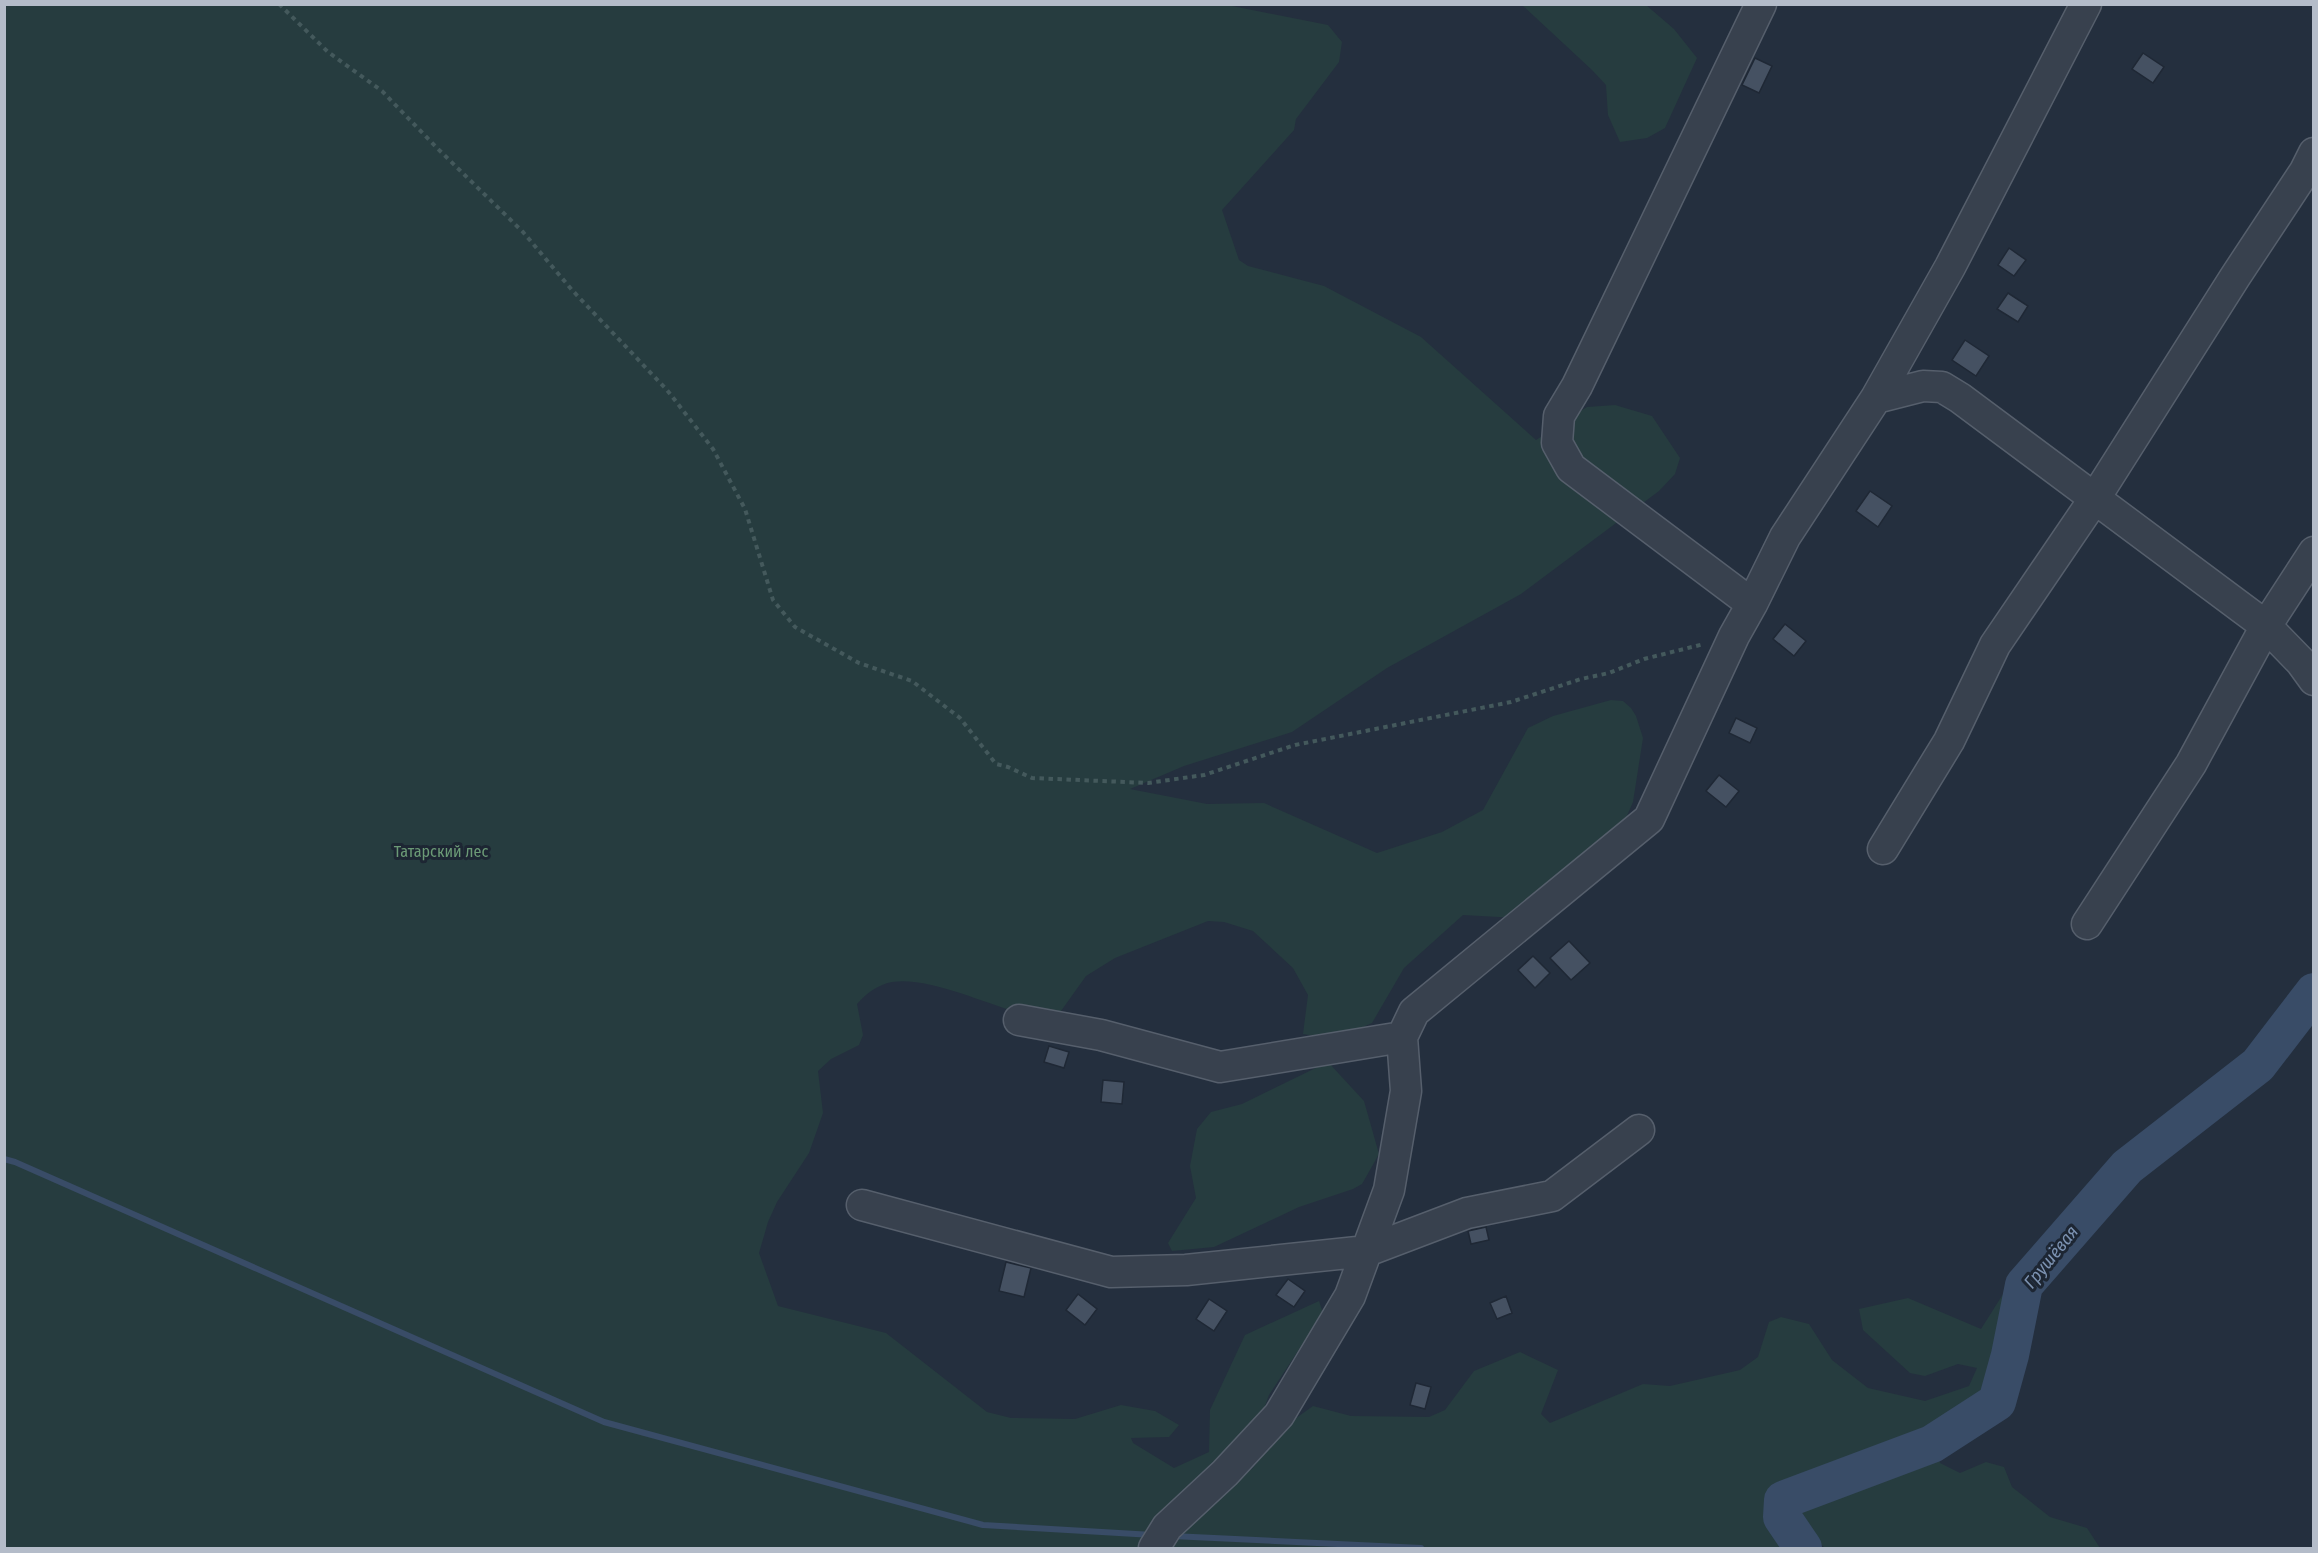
<svg xmlns="http://www.w3.org/2000/svg" width="2318" height="1553" viewBox="0 0 2318 1553" font-family="'Fira Sans Condensed',sans-serif">
  <style>
    .green { fill: #263c3f }
    .lines { fill: none; stroke-linecap: round; stroke-linejoin: round }
    .stream { stroke: #394c67; stroke-width: 6 }
    .river { stroke: #394c67; stroke-width: 38 }
    .building { fill: #455162; stroke: #1f2835; stroke-width: 1.5 }
    .minor-casing { stroke: #565f6c; stroke-width: 33 }
    .path { stroke: #44595c; stroke-width: 4; stroke-dasharray: 4.5 4.5; stroke-linecap: butt }
    .minor { stroke: #38414e; stroke-width: 30 }
    .labels { text-anchor: middle; stroke-width: 6; stroke-linejoin: round; paint-order: stroke }
    .park-label { font-size: 16px; fill: #6b9a76; stroke: #1d2633 }
    .water-label { font-size: 18px; font-style: italic; fill: #7c92b1; stroke: #1d2633 }
  </style>
  <rect width="100%" height="100%" fill="#242f3e"/>
  <path class="green" d="M1222,4L1328,25L1342,42L1339,62L1296,119L1294,130L1222,210L1239,260L1248,266L1324,286L1421,337L1536,440L1587,407L1615,405L1652,416L1680,458L1675,474L1659,491L1521,594L1387,668L1292,732L1184,766L1130,789L1207,804L1264,803L1377,853L1442,832L1483,810L1528,728L1553,716L1611,700L1623,701L1631,708L1636,716L1643,738L1633,802L1626,818L1537,919L1463,915L1404,968L1372,1023L1336,1039L1303,1034L1308,995L1293,968L1253,931L1224,922L1208,921L1115,958L1086,976L1056,1018C1046,1017 1037,1017 1028,1015C989,1006 930,976 892,982C877,985 867,993 857,1004L863,1035L859,1045L831,1059L818,1071L823,1113L809,1153L777,1202L768,1222L759,1253L778,1306L886,1333L987,1412L1011,1418L1075,1419L1121,1405L1155,1411L1179,1425L1169,1437L1131,1438L1133,1443L1174,1468L1209,1452L1210,1410L1245,1335L1319,1301L1323,1313L1269,1395L1252,1441L1209,1484L1252,1469L1285,1426L1313,1406L1351,1416L1429,1417L1445,1410L1474,1371L1520,1352L1558,1370L1541,1414L1550,1423L1643,1384L1670,1386L1740,1370L1758,1357L1769,1322L1781,1317L1809,1324L1832,1360L1868,1388L1925,1401L1969,1386L1977,1368L1958,1364L1925,1376L1910,1373L1863,1330L1859,1309L1908,1298L1981,1329L2005,1291L2027,1300L2032,1311L1995,1362L2002,1390L1995,1420L1937,1453L1940,1463L1960,1473L1986,1462L2004,1467L2012,1487L2050,1517L2087,1528L2100,1548H1825L1812,1536L1797,1537L1788,1548H5L4,5Z
    M1522,5H1646L1674,29L1697,58L1665,128L1647,138L1620,142L1608,115L1606,85L1592,70Z
    M1328,1062L1364,1101L1379,1154L1362,1184L1353,1189L1299,1207L1214,1247L1172,1251L1168,1243L1196,1198L1190,1166L1197,1129L1211,1112L1242,1104Z"/>
  <g class="lines">
    <path class="stream" d="M4,1159L15,1162L604,1422L983,1525L1153,1535
      M1172,1536L1421,1548"/>
    <path class="river" d="M1803,1548L1782,1517L1783,1500L1932,1444L1997,1402L2010,1355L2024,1285L2127,1167L2258,1065L2314,992"/>
  </g>
  <path class="building" d="M2143,53L2164,67L2153,83L2132,69Z
    M1755,58L1772,66L1759,93L1742,85Z
    M2009,248L2026,260L2014,276L1998,265Z
    M2008,293L2028,306L2018,322L1997,309Z
    M1965,340L1989,356L1976,376L1952,360Z
    M1870,491L1892,506L1878,527L1856,511Z
    M1785,624L1806,641L1794,656L1773,639Z
    M1736,718L1757,728L1750,743L1729,733Z
    M1719,775L1739,791L1726,807L1706,791Z
    M1569,941L1590,963L1571,980L1550,958Z
    M1533,956L1550,973L1535,988L1518,970Z
    M1049,1046L1069,1052L1064,1068L1044,1062Z
    M1103,1080L1124,1082L1122,1104L1101,1102Z
    M1486,1227L1489,1240L1471,1244L1468,1231Z
    M1006,1262L1031,1268L1024,1297L999,1291Z
    M1288,1279L1305,1291L1294,1307L1276,1295Z
    M1078,1294L1097,1309L1085,1325L1066,1310Z
    M1506,1296L1512,1313L1497,1319L1490,1303Z
    M1209,1299L1227,1311L1214,1331L1196,1319Z
    M1416,1383L1431,1387L1425,1409L1410,1405Z"/>
  <g class="lines">
    <defs>
      <path id="minor" d="M1876,398L1923,386L1942,387L1960,398L2266,626L2301,662L2314,680
        M1752,604L1571,468L1557,443L1559,416L1577,386L1761,4
        M1883,849L1949,741L1995,645L2095,498L2235,277L2305,171L2314,153
        M2087,924L2191,764L2266,626L2314,552
        M1019,1020L1101,1035L1220,1067L1402,1037
        M862,1205L1111,1272L1186,1270L1367,1251L1467,1213L1552,1196L1639,1130
        M1154,1548L1167,1527L1225,1473L1279,1415L1350,1296L1389,1190L1406,1091L1402,1037L1414,1012L1649,819L1734,636L1752,604L1785,537L1876,398L1950,267L2086,4"/>
    </defs>
    <use href="#minor" class="minor-casing"/>
    <path class="path" d="M279,4L328,52L382,91L436,147L523,232L572,290L667,390L713,449L745,509L773,600L795,627L859,663L912,681L960,718L996,764L1008,767L1032,778L1148,783L1204,775L1295,745L1511,702L1581,679L1609,673L1644,659L1704,644"/>
    <use href="#minor" class="minor"/>
  </g>
  <g class="labels">
    <g class="park-label">
      <text x="441" y="857">Татарский лес</text>
    </g>
    <g class="water-label">
      <text transform="translate(2051 1257) rotate(-51)" y="6">Грушёвая</text>
    </g>
  </g>
  <rect width="2318" height="1553" fill="none" stroke="#b4bcc9" stroke-width="12"/>
</svg>
